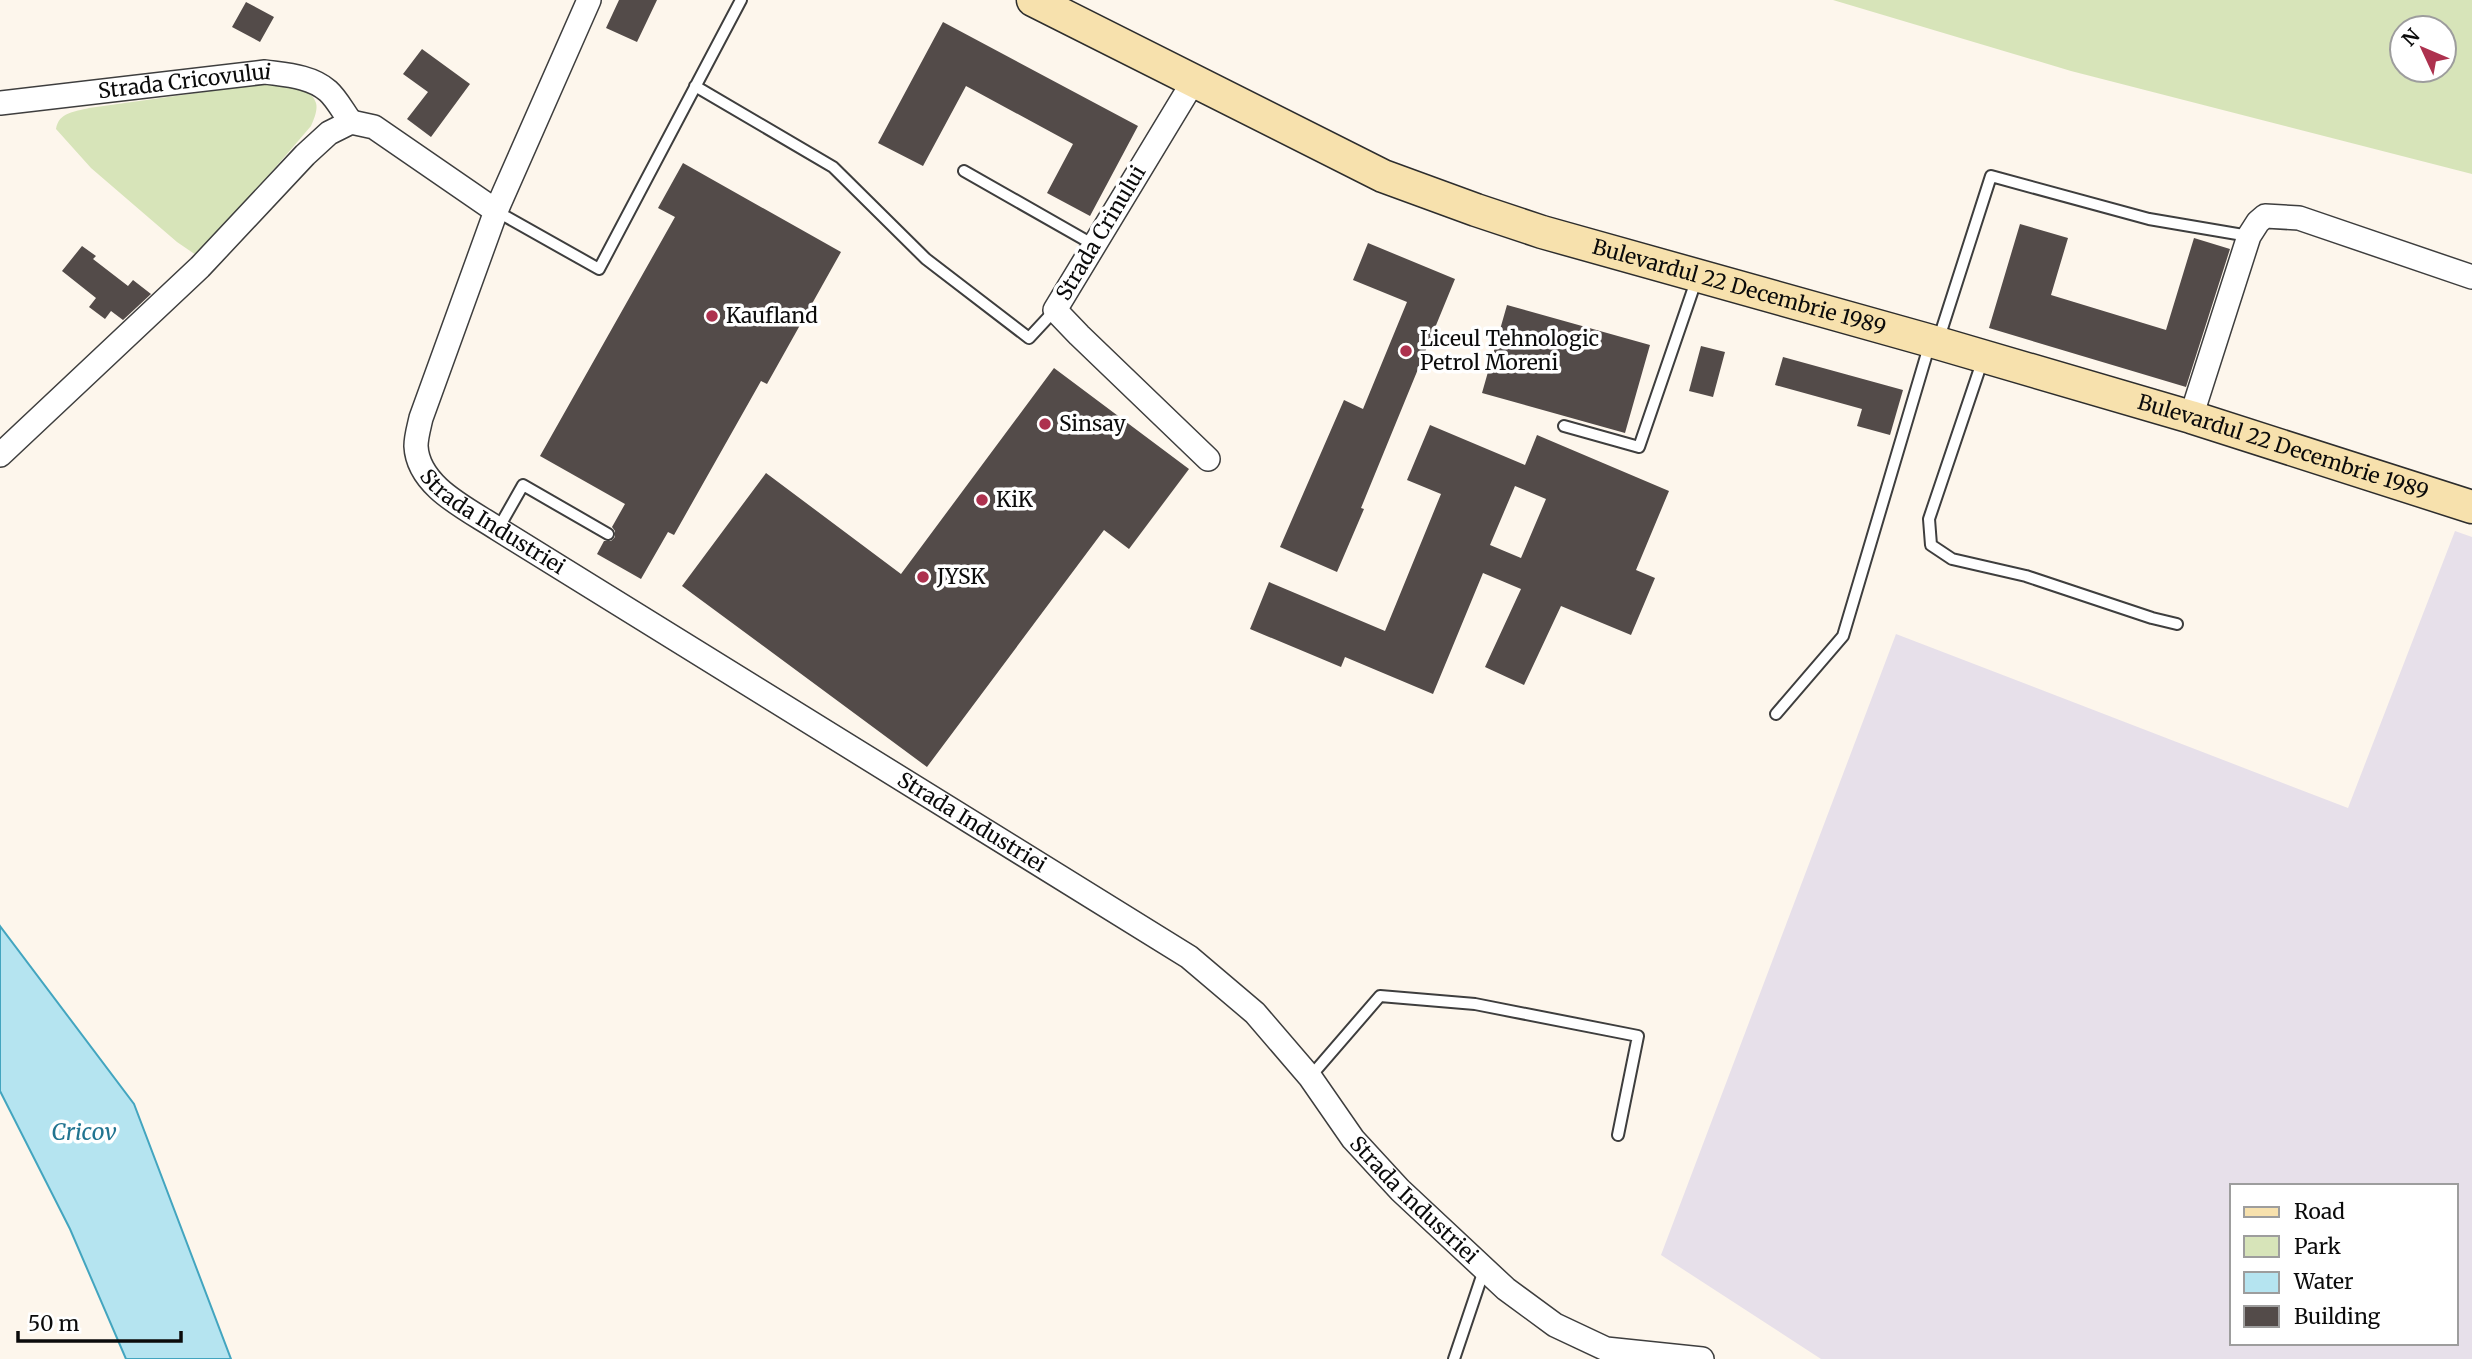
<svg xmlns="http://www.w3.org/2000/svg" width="2472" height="1359" viewBox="0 0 2472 1359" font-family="Merriweather,serif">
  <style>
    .industrial { fill: #e7e0ea; fill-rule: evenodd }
    .green { fill: #d7e4b9; fill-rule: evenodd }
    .water { fill: #b5e4f0; stroke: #43a5bf; stroke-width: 2 }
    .building { fill: #534b49; fill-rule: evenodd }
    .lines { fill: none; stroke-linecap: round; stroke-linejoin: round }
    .service-casing { stroke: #3e3e3e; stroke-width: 14 }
    .minor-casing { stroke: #3e3e3e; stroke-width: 26 }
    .secondary-casing { stroke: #2d2d2d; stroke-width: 35 }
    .service { stroke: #fff; stroke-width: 10 }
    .minor { stroke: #fff; stroke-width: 23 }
    .secondary { stroke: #f7e1ad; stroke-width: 32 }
    .poi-dot { fill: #ad314e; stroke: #fff; stroke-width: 2.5 }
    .labels { text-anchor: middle; stroke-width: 7; stroke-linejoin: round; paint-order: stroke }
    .street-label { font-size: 21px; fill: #0b0b0b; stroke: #fff }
    .poi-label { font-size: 21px; fill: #0b0b0b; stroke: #fff; text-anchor: start }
    .water-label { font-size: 23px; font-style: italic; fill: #217490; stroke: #fff }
  </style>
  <rect width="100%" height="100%" fill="#fdf6ec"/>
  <path class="industrial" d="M2455,531L2472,537V1359H1821L1661,1255L1896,634L2348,808ZM2232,1186H2456V1343H2232Z"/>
  <path class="green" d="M1833,0H2472V174L2071,71ZM2402,28H2444V70H2402Z
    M269,83C283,85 311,86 316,103C318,110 314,119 311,126L207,247L196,255L177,242L91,168L56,129C59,112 74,112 89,108Z"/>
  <path class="water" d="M0,926L134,1104L231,1359H126L70,1229L0,1091Z"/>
  <path class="building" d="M619,0H657L637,42L606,28Z
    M246,2L274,17L260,42L232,27Z
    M943,22L1138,126L1090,216L1047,193L1073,144L966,86L923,166L878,143Z
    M422,49L470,84L431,137L407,119L428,92L403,74Z
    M683,163L841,252L767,384L761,381L674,535L668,532L641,579L597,554L604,541H611L615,537V531L612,527L625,504L540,456L675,217L658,208Z
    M2020,224L2068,238L2051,295L2166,330L2194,238L2230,249L2186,387L1989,328Z
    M1368,243L1455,279L1361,508L1364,509L1337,572L1280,547L1344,400L1363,409L1407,302L1353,280Z
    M82,246L96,256L93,259L128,286L133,280L151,294L123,320L111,311L105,319L89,307L96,298L62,271Z
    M1507,305L1650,345L1625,433L1482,393Z
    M1701,346L1725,352L1713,397L1689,391Z
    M1783,357L1903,390L1890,435L1857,426L1862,409L1775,385Z
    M1054,368L1189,469L1129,549L1104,530L927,767L682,586L766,473L901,574Z
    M1430,425L1525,465L1537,435L1669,491L1636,570L1655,578L1631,635L1561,606L1524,685L1485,667L1521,589L1483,573L1433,694L1345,657L1341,667L1250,629L1269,582L1385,631L1441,494L1407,480ZM1515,486L1546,499L1521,558L1490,545Z"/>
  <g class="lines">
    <defs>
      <path id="service" d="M695,86L833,167L926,259L1029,338L1055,310
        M964,171L1094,245
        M496,211L599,269L741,0
        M1938,341L1991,176L2149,219L2249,236
        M1983,359L1929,519L1931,545L1952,559L2026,576L2152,618L2177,624
        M1564,426L1639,447L1697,278
        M498,529L523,485L608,534
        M1776,714L1843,636L1930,343
        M1310,1077L1380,996L1475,1004L1638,1036L1618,1135
        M1454,1359L1484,1270"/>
      <g id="minor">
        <path id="s1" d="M589,0L496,211L421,418C419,427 416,437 416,446C418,487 468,509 498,529L1189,957L1255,1013L1310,1077L1353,1139L1400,1190L1506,1289L1555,1325L1606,1349L1702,1359"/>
        <path d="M1193,82L1055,310L1079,335L1208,459"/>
        <path id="s2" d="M0,103L265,72C286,75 311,76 328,91C337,99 344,113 351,122"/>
        <path d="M2191,417L2249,236L2258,222L2265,216L2299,218L2472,277"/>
        <path d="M0,455L200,267L305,155L329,133L351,122L374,127L496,211"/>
      </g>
      <g id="secondary">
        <path id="s3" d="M1033,0L1383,176L1476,210L1542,232L1931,341L2191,417L2472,507"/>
      </g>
    </defs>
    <use href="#service" class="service-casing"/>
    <use href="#minor" class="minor-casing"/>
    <use href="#secondary" class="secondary-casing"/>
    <use href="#service" class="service"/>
    <use href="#minor" class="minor"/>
    <use href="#secondary" class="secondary"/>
  </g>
  <g class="poi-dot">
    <circle cx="712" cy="316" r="7"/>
    <circle cx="1406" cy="351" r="7"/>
    <circle cx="1045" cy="424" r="7"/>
    <circle cx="982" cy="500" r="7"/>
    <circle cx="923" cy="577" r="7"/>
  </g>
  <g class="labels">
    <g class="street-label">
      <text dy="7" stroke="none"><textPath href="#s2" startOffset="186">Strada Cricovului</textPath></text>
      <text transform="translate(1101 233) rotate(-59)" y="7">Strada Crinului</text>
      <text dy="7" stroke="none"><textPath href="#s3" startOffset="765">Bulevardul 22 Decembrie 1989</textPath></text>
      <text dy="7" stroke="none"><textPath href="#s3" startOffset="1332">Bulevardul 22 Decembrie 1989</textPath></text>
      <text dy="7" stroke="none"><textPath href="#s1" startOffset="592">Strada Industriei</textPath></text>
      <text dy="7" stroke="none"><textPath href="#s1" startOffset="1158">Strada Industriei</textPath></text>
      <text dy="7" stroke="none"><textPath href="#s1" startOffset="1746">Strada Industriei</textPath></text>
    </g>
    <g class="poi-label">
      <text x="726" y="323">Kaufland</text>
      <text x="1420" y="346">Liceul Tehnologic<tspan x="1420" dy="24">Petrol Moreni</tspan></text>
      <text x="1059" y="431">Sinsay</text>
      <text x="996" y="507">KiK</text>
      <text x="937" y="584">JYSK</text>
    </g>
    <g class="water-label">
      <text x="84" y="1140">Cricov</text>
    </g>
  </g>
  <rect x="2230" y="1184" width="228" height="161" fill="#ffffff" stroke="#9d9d9d" stroke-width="2"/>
  <rect x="2244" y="1207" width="35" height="10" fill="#f7e1ad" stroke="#9d9d9d" stroke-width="2"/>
  <text x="2294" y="1219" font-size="21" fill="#0b0b0b">Road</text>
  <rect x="2244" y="1236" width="35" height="21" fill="#d7e4b9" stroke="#9d9d9d" stroke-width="2"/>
  <text x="2294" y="1254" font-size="21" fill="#0b0b0b">Park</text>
  <rect x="2244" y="1272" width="35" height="21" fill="#b5e4f0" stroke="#9d9d9d" stroke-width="2"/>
  <text x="2294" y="1289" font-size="21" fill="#0b0b0b">Water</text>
  <rect x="2244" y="1306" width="35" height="21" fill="#534b49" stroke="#9d9d9d" stroke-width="2"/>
  <text x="2294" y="1324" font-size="21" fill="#0b0b0b">Building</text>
  <g transform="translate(2423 49) rotate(314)"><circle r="33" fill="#ffffff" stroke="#9d9d9d" stroke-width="2"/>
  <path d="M0-5L12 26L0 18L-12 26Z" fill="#ad314e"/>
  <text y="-10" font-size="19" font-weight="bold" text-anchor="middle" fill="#0b0b0b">N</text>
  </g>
  <path d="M18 1331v10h163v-10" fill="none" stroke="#0b0b0b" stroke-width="3.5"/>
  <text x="28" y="1331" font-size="21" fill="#0b0b0b" stroke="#ffffff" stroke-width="5" paint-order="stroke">50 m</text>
</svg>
